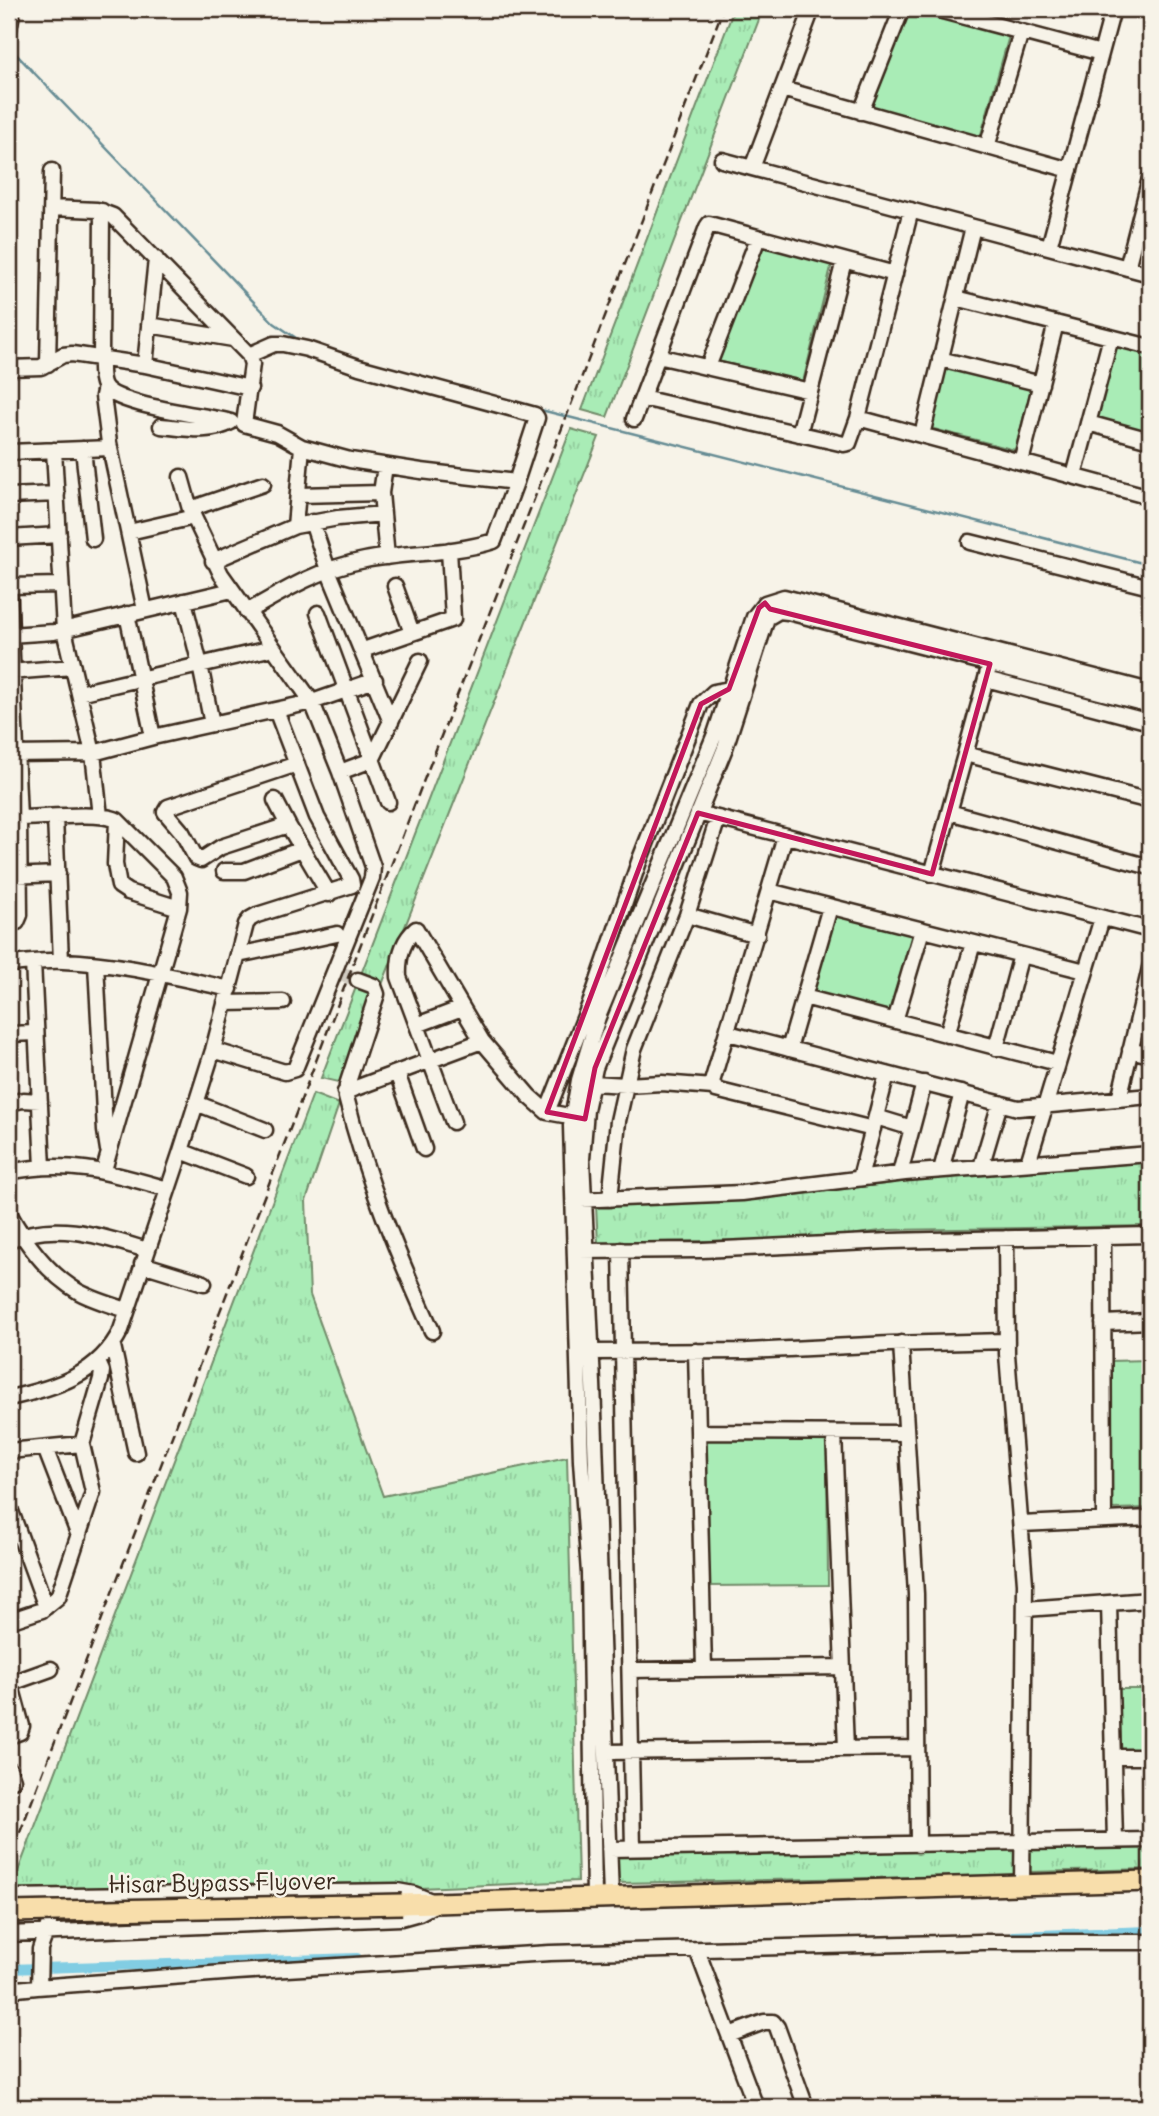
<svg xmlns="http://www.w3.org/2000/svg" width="1159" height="2116" viewBox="0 0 1159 2116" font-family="Delius,sans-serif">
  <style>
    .grass { fill: url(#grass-tufts); stroke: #728b6a; stroke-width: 2 }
    .park { fill: #a9ecb6; stroke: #728b6a; stroke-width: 2 }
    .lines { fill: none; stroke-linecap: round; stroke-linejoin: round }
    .stream { stroke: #668c94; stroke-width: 2.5 }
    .canal { stroke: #82cde3; stroke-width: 10 }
    .minor-tunnel { stroke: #d1cbc0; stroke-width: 14; stroke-dasharray: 14 7; stroke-linecap: butt }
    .minor-casing { stroke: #3b2a1e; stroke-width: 19 }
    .major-casing { stroke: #3b2a1e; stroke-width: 24 }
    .minor { stroke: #f7f3e8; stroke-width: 14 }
    .major { stroke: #f8deab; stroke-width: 19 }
    .rail { stroke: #3b2a1e; stroke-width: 2.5; stroke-dasharray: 10 5; stroke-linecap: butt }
    .major-bridge-casing { stroke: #3b2a1e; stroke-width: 24; stroke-linecap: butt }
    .major-bridge { stroke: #f8deab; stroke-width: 19 }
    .marked { fill: none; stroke: #c2185b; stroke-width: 5; stroke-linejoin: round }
    .labels { text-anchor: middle; stroke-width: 5; stroke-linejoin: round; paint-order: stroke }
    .street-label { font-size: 24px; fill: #3b2a1e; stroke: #f7f3e8 }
  </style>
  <defs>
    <pattern id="grass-tufts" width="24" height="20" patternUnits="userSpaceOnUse" patternTransform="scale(1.75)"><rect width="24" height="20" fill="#a9ecb6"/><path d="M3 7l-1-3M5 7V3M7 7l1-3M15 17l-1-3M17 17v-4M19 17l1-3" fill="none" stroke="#92cb9c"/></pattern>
  </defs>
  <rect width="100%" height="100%" fill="#f7f3e8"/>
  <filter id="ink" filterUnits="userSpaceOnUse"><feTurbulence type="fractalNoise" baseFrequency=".0143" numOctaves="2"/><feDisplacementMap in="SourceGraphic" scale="14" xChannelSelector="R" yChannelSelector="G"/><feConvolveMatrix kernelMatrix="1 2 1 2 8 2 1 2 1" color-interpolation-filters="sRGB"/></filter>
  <g filter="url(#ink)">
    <path class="grass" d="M734,9H763L607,417L582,410Z
      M571,429L599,437L343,1083L321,1078Z
      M313,1094L339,1104L306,1201L310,1295L383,1496L567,1457L578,1881L9,1906V1895Z
      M1150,1162V1226L888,1230L820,1239L598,1243L596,1206L761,1199L942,1177Z
      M1150,1847V1869L1030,1872L1029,1850Z
      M1014,1849V1875L617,1883V1857Z"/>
    <path class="park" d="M910,9L1009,36L980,138L869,107Z
      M762,246L832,263L803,382L718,361Z
      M1115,345L1150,354V434L1095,419Z
      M946,367L1031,389L1015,450L930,428Z
      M832,913L914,934L893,1014L811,993Z
      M1150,1360V1508L1112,1509L1108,1361Z
      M827,1439L828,1585L707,1586L706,1440Z
      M1119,1689H1150V1750H1119Z"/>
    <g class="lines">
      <path class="stream" d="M16,54L274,323L302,342
        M537,409L1150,565"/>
      <path class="canal" d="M1013,1936L1150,1931
        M9,1969L357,1958"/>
      <path class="minor-tunnel" d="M343,974L358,980"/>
      <defs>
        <path id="minor" d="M935,9L1101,53
          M9,29L13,9
          M782,89L1070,170
          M861,112L902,9
          M987,147L1021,32
          M722,160L1150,274
          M752,168L812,9
          M52,208L97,210L113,216L249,355L252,364L244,424L277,433L302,447L350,460L421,471L516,482
          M102,211L101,359C101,367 100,378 104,386C116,406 205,415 231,422
          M1049,247L1113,9
          M1127,268L1150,178
          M956,298L1150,347
          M149,325L233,339
          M658,356L810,391
          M940,359L1041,384
          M48,364L52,171
          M145,365L156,259
          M708,367L758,238
          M9,368L41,367L63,355L72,354L145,365L250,388
          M105,387L103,396L109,443L145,610
          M642,398L844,444L849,443L858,418L911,210
          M858,418L1150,497
          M634,419L707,227L709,224L895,274
          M1088,423L1150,440
          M161,426C184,428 210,434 231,422
          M799,434L844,261
          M922,435L973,227
          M83,449L93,539
          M54,450L64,630L93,753L100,816
          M9,452L110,448
          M1021,462L1056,323
          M385,466L381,493L387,557
          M1074,476L1111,337
          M181,477L190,509L221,574L312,702L340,772L373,867L372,878L295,1069L285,1072L213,1050
          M299,495L381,493
          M9,496L57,494
          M190,509L263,484
          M312,522L328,570L391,722
          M295,526L302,447
          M129,532L194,517
          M9,538L59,535
          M970,542L1150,587
          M213,561L295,526L338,518L383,514
          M9,586L19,818L20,915L17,922L9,923
          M9,586L61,585
          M395,586L412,633
          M184,601L200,665L212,724
          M247,612C285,590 321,568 365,560C407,552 453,554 494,541L516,482L537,418L535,415L359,367L307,349L283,344H274L249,355
          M318,613L388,802
          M127,614L153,737
          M9,635L54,632L232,590
          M363,650L453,619L449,550
          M9,672L73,667
          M986,679L1150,722
          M79,693L273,648
          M9,754L93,753L153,737L312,702L375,680
          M965,754L1150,801
          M340,772L372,760L420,661
          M275,800L288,825L221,847L201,860L196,858L182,832L165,812L168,807L297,764
          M949,812L1150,867
          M698,813L1150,930
          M55,817L61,961
          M19,818C42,818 98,811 117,820L174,877L180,892L179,908L104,1170
          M117,820L115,864L119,886L128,892L179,908
          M288,825L329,894
          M785,836L712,1082L716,1090L873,1129
          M224,871H244L302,849
          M932,874L990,664
          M9,876L58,874
          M769,891L1085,971
          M687,915L757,935
          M238,955L337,934
          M33,962L43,1167
          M9,964C27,963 45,960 63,961C120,963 175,977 230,989
          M96,964L105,1131L108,1150
          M358,980L374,986L377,994L347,1085L346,1097C366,1179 398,1255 432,1331
          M804,997L1057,1063
          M225,1003L283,1002
          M895,1021L922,930
          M417,1025L462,1008
          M728,1033L1018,1108L1150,1096
          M9,1034L36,1033
          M947,1035L973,943
          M996,1048L1021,955
          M789,1049L830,907
          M1130,1050L1150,1055
          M397,1073L424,1149
          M592,1083L626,1085L662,1083L713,1087
          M345,1092L482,1041
          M1119,1099L1150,968
          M9,1103L23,1100L40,1101
          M196,1103L265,1130
          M547,1112L591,1001L640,859L701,704L714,692L729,689
          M876,1117L912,1128
          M453,1122L399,977C398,959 402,941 416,929L482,1041L529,1096L547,1112L580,1118
          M181,1151L246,1176
          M1028,1163L1102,918
          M981,1167L1000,1103
          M941,1170L962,1093
          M9,1172C68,1159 112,1173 168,1189
          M900,1173L924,1083
          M860,1178L887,1074
          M610,1199L618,1121L634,1049L687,915L718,818
          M575,1200L742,1193L905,1173L1150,1154
          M9,1213C26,1244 48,1274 79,1292C94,1300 111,1305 127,1310
          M1103,1236L1104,1520
          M1006,1238L1007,1354L1025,1583L1022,1885
          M9,1240C56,1220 101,1236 147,1250
          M621,1250L633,1849
          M578,1251L702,1250L890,1241L1150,1235
          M142,1264L204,1283
          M1103,1323L1150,1321
          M901,1343L916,1594L918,1845
          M113,1346L136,1453
          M696,1351L704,1669
          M591,1352L747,1351L890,1344L1007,1341
          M9,1398C55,1388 99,1375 121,1330L181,1151L213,1050L246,924L250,919L257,915L352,885L351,879L317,817L276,710
          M698,1432L906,1433
          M834,1433L846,1749
          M45,1448L79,1536
          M9,1451L82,1444L101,1379L102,1371L98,1362
          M9,1506L46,1607
          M1021,1524L1150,1518
          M1109,1603L1115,1841
          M1025,1609L1150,1600
          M9,1621L42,1610L58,1597L93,1492L82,1444
          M630,1670L843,1667
          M9,1678L22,1726L20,1732L9,1736
          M9,1684L51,1669
          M606,1752L917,1748
          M1113,1757H1150
          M9,1769L13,1780
          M609,1849L1150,1840
          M9,1897L397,1891L414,1894L429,1900
          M611,1897L593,1383L582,1159L586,1110L595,1068L725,748L767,618L779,611L788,612L1150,705
          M594,1898L589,1573L581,1461L571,1126L579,1080L598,1017L715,734L754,617L765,603L784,597L1150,691
          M9,1934L401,1918L419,1913L436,1904
          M697,1950L756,2107
          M39,1987L40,1949L49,1923
          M9,1992L17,1989L37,1987L237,1972L550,1953L983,1942H1150
          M729,2035L764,2022H773L777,2027L806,2107"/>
        <path id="major" d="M402,1904L1150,1881"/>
      </defs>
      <use href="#minor" class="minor-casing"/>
      <use href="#major" class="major-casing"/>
      <use href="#minor" class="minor"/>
      <use href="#major" class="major"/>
      <path class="rail" d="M9,1861L420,790L564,423L723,9"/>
      <defs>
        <path id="major-bridge" d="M9,1912L402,1904"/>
      </defs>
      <use href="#major-bridge" class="major-bridge-casing"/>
      <use href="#major-bridge" class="major-bridge"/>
    </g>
  </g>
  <path class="marked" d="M765,603L770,609L990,664L932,874L698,813L595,1068L585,1119L547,1112L701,704L729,689L759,608Z"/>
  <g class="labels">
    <g class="street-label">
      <text transform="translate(222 1883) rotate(-1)" y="8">Hisar Bypass Flyover</text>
    </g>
  </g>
  <rect width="1159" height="2116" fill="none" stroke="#f7f3e8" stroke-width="35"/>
  <rect x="18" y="18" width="1124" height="2081" fill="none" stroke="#3b2a1e" stroke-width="2.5" filter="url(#ink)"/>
</svg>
